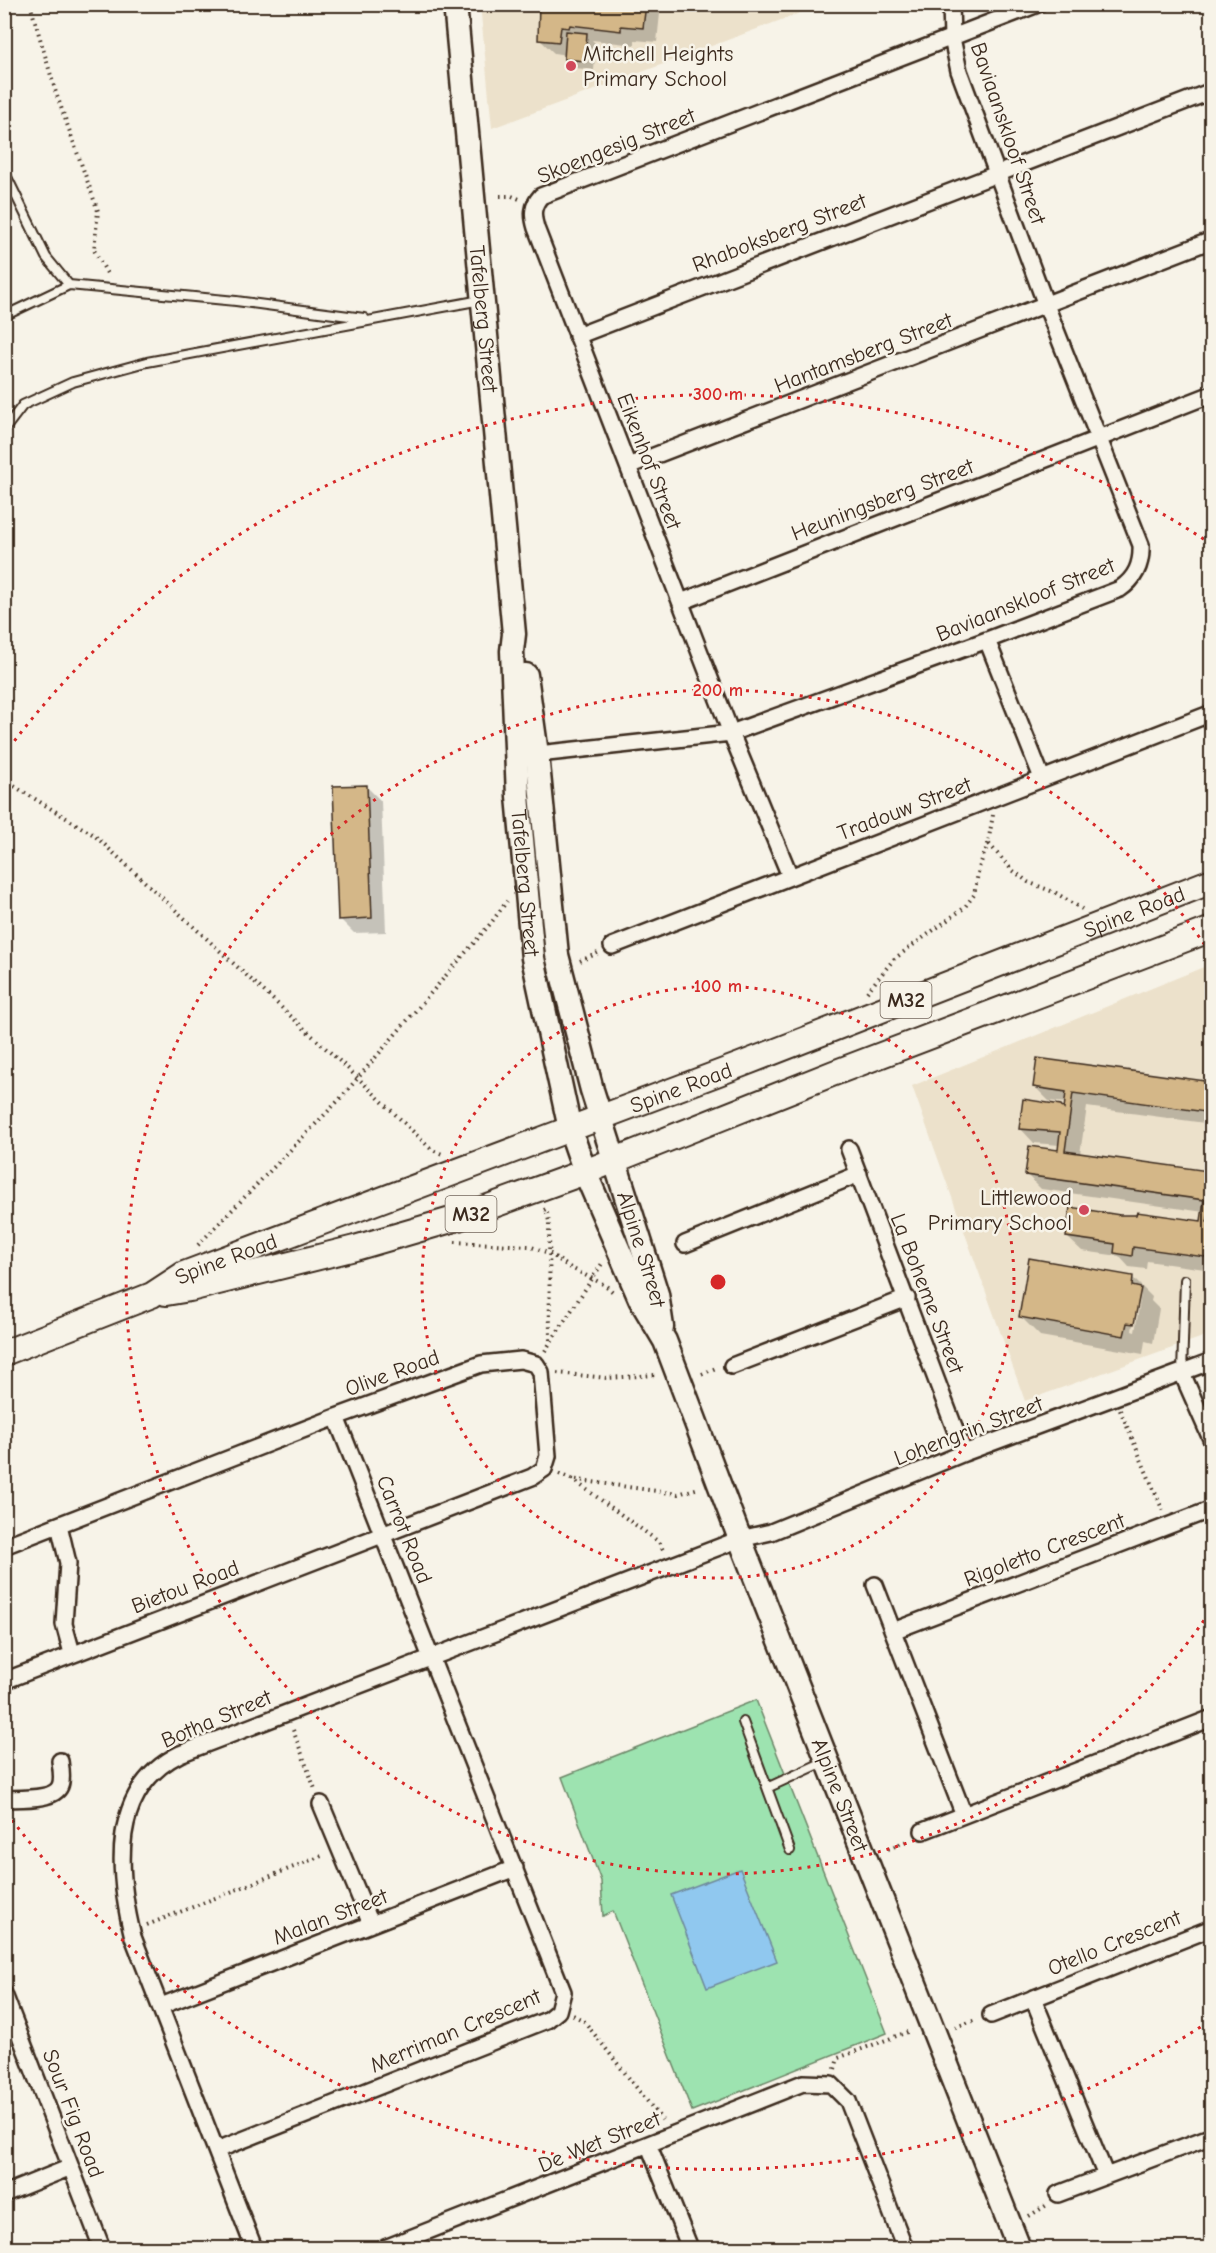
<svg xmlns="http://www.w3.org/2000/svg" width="1216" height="2253" viewBox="0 0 1216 2253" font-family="'Comic Neue',sans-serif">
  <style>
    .built { fill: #ece1cb }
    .green { fill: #9de3b0; stroke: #6c8667; stroke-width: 1.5 }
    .water { fill: #90c8ef; stroke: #6e899b; stroke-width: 1.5 }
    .shadow { fill: #0003; fill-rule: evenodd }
    .building { fill: #d4b788; stroke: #3b2a1e; stroke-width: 1.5 }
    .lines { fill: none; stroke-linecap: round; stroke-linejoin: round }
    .lane-casing { stroke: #3b2a1e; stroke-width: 12 }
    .street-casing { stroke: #3b2a1e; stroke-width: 20 }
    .secondary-casing { stroke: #3b2a1e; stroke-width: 27 }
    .primary-casing { stroke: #3b2a1e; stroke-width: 28 }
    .path { stroke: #3b2a1e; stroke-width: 4; stroke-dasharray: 1.5 4.5; stroke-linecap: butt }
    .lane { stroke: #f7f3e8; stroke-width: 8 }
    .street { stroke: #f7f3e8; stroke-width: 15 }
    .secondary { stroke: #f7f3e8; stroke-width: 22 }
    .primary { stroke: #f7f3e8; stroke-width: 24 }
    .ring { fill: none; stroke: #d62828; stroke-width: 3; stroke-dasharray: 3 6 }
    .poi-dot { fill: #d1495b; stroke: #f7f3e8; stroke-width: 2 }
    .labels { text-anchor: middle; stroke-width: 5; stroke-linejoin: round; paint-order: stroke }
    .shield { fill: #f7f3e8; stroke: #73665b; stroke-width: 1.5 }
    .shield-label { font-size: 21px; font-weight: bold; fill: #3b2a1e }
    .poi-label { font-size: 22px; fill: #3b2a1e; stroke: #f7f3e8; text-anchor: start }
    .street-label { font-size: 22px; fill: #3b2a1e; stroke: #f7f3e8 }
    .centre { fill: #d62828; stroke: #f7f3e8; stroke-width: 3 }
    .ring-label { font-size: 18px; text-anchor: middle; font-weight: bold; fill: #d62828; stroke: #f7f3e8; stroke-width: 5; stroke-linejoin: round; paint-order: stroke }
  </style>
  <rect width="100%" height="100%" fill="#f7f3e8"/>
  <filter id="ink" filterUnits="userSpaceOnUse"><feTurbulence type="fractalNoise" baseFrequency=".0167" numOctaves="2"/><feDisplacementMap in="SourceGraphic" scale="12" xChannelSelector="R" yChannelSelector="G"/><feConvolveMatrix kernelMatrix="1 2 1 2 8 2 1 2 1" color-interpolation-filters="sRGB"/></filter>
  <g filter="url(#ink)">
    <path class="built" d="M480,4L821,5L492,128Z
      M1211,964V1334L1025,1401L912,1086Z"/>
    <path class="green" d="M756,1700L887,2033L692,2111L613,1911L603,1916L601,1881L562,1777Z"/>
    <path class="water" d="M740,1869L777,1961L707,1988L671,1895Z"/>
    <path class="shadow" d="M541,4H661L657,42L635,40V45L592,40L596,44L594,70L575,68L565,59L566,55L554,53L539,39Z
      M366,786L381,801L386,932L354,933L340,919Z
      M1212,1084V1124L1087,1107L1080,1154L1209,1173L1212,1157V1270L1147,1261L1146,1269L1129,1267L1119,1256L1082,1251L1067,1237L1120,1216L1203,1223L1204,1212L1041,1189L1027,1175L1059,1152L1060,1145L1034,1143L1020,1128L1065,1111L1066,1103L1049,1101L1035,1087Z
      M1133,1278L1152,1297L1151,1301L1159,1309L1153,1343L1145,1341L1143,1354L1040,1336L1021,1317ZM1138,1291L1141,1294L1135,1332L1132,1331Z"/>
    <path class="building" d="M539,4H646L643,28L621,26V31L570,25L569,28L561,27L559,42L538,40Z
      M566,31L587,33L585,61L564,59Z
      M367,785L372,918L338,920L333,786Z
      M1037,1058L1212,1082V1113L1073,1093L1065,1151L1208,1171L1212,1146V1202L1207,1222L1212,1223V1258L1133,1247L1132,1256L1114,1253L1115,1244L1066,1237L1070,1207L1120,1215H1136L1137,1212L1201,1221L1204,1200L1025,1175L1029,1146L1058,1150L1060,1132L1019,1129L1023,1099L1061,1105L1064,1109L1066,1092L1033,1087Z
      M1029,1258L1133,1276L1132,1286L1141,1288L1134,1324L1127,1323L1124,1336L1019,1317Z"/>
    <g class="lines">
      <defs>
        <path id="lane" d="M4,171L46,257L69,285L236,301L364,318
          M4,316L69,285
          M4,430L23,405L73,382L147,362L481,300
          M1182,1373L1185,1280
          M743,1722L790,1850
          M769,1787L826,1761"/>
        <path id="street" d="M577,336L1212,91
          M628,466L1212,240
          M681,602L1212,394
          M987,640L1042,778
          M529,755L731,733L987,640L1120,589C1136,578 1142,564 1141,545L1046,305L959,71L952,38L951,4
          M790,876L731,733L536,228C532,215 532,206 541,196L1038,4
          M612,946L1212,713
          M849,1149L964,1453
          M685,1244L859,1174
          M732,1366L907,1298
          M1182,1373L1212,1441
          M59,1525L68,1563L64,1624L72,1653
          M4,1546L336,1417L481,1364L521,1360L536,1364L541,1372L548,1456L544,1469L532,1477L4,1681
          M875,1585L964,1815
          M893,1631L1212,1509
          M4,1799C18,1798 54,1801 60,1786C63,1779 61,1768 60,1761
          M321,1804L371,1924
          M923,1831L1212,1718
          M4,1994L102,2248
          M1033,1998L1106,2176
          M161,2006L515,1868
          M991,2015L1212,1928
          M649,2146L690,2248
          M217,2150L547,2020L558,2011L563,1992L336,1417
          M4,2194L71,2167
          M1058,2194L1212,2136
          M254,2248L133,1937C117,1872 109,1789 180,1754L740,1539L771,1532L964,1453L1212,1361
          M385,2248L803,2083L831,2084L848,2101L905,2248"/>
        <g id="secondary">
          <path id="s1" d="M455,4L514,634L512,651L518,796L533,958L570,1129L585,1172L640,1299L665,1341L740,1539L1019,2248"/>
          <path id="s2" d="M526,675L537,754L557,955L592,1090L657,1294L662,1327"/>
        </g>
        <g id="primary">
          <path d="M166,1293L190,1289L355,1248L458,1218L585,1172L834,1073L1212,929"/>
          <path id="s3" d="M4,1353L152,1295L184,1274L740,1065L1212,881"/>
        </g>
      </defs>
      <use href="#lane" class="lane-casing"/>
      <use href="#street" class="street-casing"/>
      <use href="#secondary" class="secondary-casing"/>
      <use href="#primary" class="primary-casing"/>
      <path class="path" d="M30,4L56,93L98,211L94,250L109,277
        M500,196H512L522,200
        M4,780L94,835L358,1078L432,1150L442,1154
        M993,815L988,843L1011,869L1028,882L1056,893L1082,909
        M580,961L598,953
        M867,992L894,959L964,908L974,895L979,868L988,843
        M544,1210L546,1209L549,1221L550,1343
        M455,1242L529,1246L549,1253L569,1267L605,1285L614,1293
        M198,1245L339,1100L491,923L507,901
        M545,1351L603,1262
        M557,1373L607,1378L655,1375
        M702,1374L716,1368
        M1120,1410L1163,1511
        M559,1474L571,1479L678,1494L699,1488
        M572,1479L659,1542L663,1550
        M293,1730L315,1789
        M888,1849L909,1840
        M147,1925L324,1855
        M573,2015L584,2021L662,2120
        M955,2027L976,2020
        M835,2069L838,2058L910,2031
        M1029,2216L1047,2205"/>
      <use href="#lane" class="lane"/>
      <use href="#street" class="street"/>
      <use href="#secondary" class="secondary"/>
      <use href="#primary" class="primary"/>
    </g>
  </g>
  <g class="ring">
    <circle cx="718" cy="1282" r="296"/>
    <path d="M1209 1613A592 592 0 1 1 1209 951"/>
    <path d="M1208 2022A888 888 0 0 1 9 1816M9 748A888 888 0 0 1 1208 542"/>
  </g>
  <g class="poi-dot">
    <circle cx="571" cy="66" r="6"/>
    <circle cx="1084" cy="1210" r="6"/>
  </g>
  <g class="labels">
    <g class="shield">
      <rect x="880.5" y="982" width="51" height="36" rx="4.5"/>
      <rect x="445.5" y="1196" width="51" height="36" rx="4.5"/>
    </g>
    <g class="shield-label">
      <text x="906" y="1007">M32</text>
      <text x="471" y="1221">M32</text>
    </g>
    <g class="poi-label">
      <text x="583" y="61">Mitchell Heights<tspan x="583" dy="25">Primary School</tspan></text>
      <text x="1072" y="1205" text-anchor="end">Littlewood<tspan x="1072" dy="25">Primary School</tspan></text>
    </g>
    <g class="street-label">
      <text transform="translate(1009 133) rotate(71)" y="8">Baviaanskloof Street</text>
      <text transform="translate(616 145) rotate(-22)" y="8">Skoengesig Street</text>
      <text transform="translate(779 232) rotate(-21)" y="8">Rhaboksberg Street</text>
      <text dy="8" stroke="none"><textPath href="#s1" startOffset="316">Tafelberg Street</textPath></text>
      <text transform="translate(863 352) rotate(-21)" y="8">Hantamsberg Street</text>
      <text transform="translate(650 461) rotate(69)" y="8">Eikenhof Street</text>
      <text transform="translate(882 499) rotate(-21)" y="8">Heuningsberg Street</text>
      <text transform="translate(1025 599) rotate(-22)" y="8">Baviaanskloof Street</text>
      <text transform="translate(904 808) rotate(-21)" y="8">Tradouw Street</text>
      <text dy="8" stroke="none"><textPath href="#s1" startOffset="882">Tafelberg Street</textPath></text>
      <text dy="8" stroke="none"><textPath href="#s3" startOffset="1214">Spine Road</textPath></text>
      <text dy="8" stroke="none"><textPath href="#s3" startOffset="728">Spine Road</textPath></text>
      <text dy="8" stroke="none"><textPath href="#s2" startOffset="588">Alpine Street</textPath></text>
      <text dy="8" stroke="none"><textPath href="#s3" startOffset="242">Spine Road</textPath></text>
      <text transform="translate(928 1293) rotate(69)" y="8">La Boheme Street</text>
      <text transform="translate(392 1372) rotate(-20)" y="8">Olive Road</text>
      <text transform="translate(968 1430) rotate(-21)" y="8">Lohengrin Street</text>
      <text transform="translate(405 1529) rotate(68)" y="8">Carrot Road</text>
      <text transform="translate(1044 1549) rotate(-21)" y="8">Rigoletto Crescent</text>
      <text transform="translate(185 1586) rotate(-21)" y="8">Bietou Road</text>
      <text transform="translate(216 1718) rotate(-23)" y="8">Botha Street</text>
      <text dy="8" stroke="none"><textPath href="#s1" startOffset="1852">Alpine Street</textPath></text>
      <text transform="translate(330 1916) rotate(-21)" y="8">Malan Street</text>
      <text transform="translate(1114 1942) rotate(-22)" y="8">Otello Crescent</text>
      <text transform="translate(455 2030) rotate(-23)" y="8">Merriman Crescent</text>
      <text transform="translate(74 2113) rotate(69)" y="8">Sour Fig Road</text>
      <text transform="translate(599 2141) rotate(-22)" y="8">De Wet Street</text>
    </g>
  </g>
  <circle cx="718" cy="1282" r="9" class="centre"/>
  <g class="ring-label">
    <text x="718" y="400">300 m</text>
    <text x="718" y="696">200 m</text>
    <text x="718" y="992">100 m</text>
  </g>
  <rect width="1216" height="2253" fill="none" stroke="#f7f3e8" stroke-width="24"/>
  <rect x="12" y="12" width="1192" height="2229" fill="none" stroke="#3b2a1e" stroke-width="2" filter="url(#ink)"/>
</svg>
